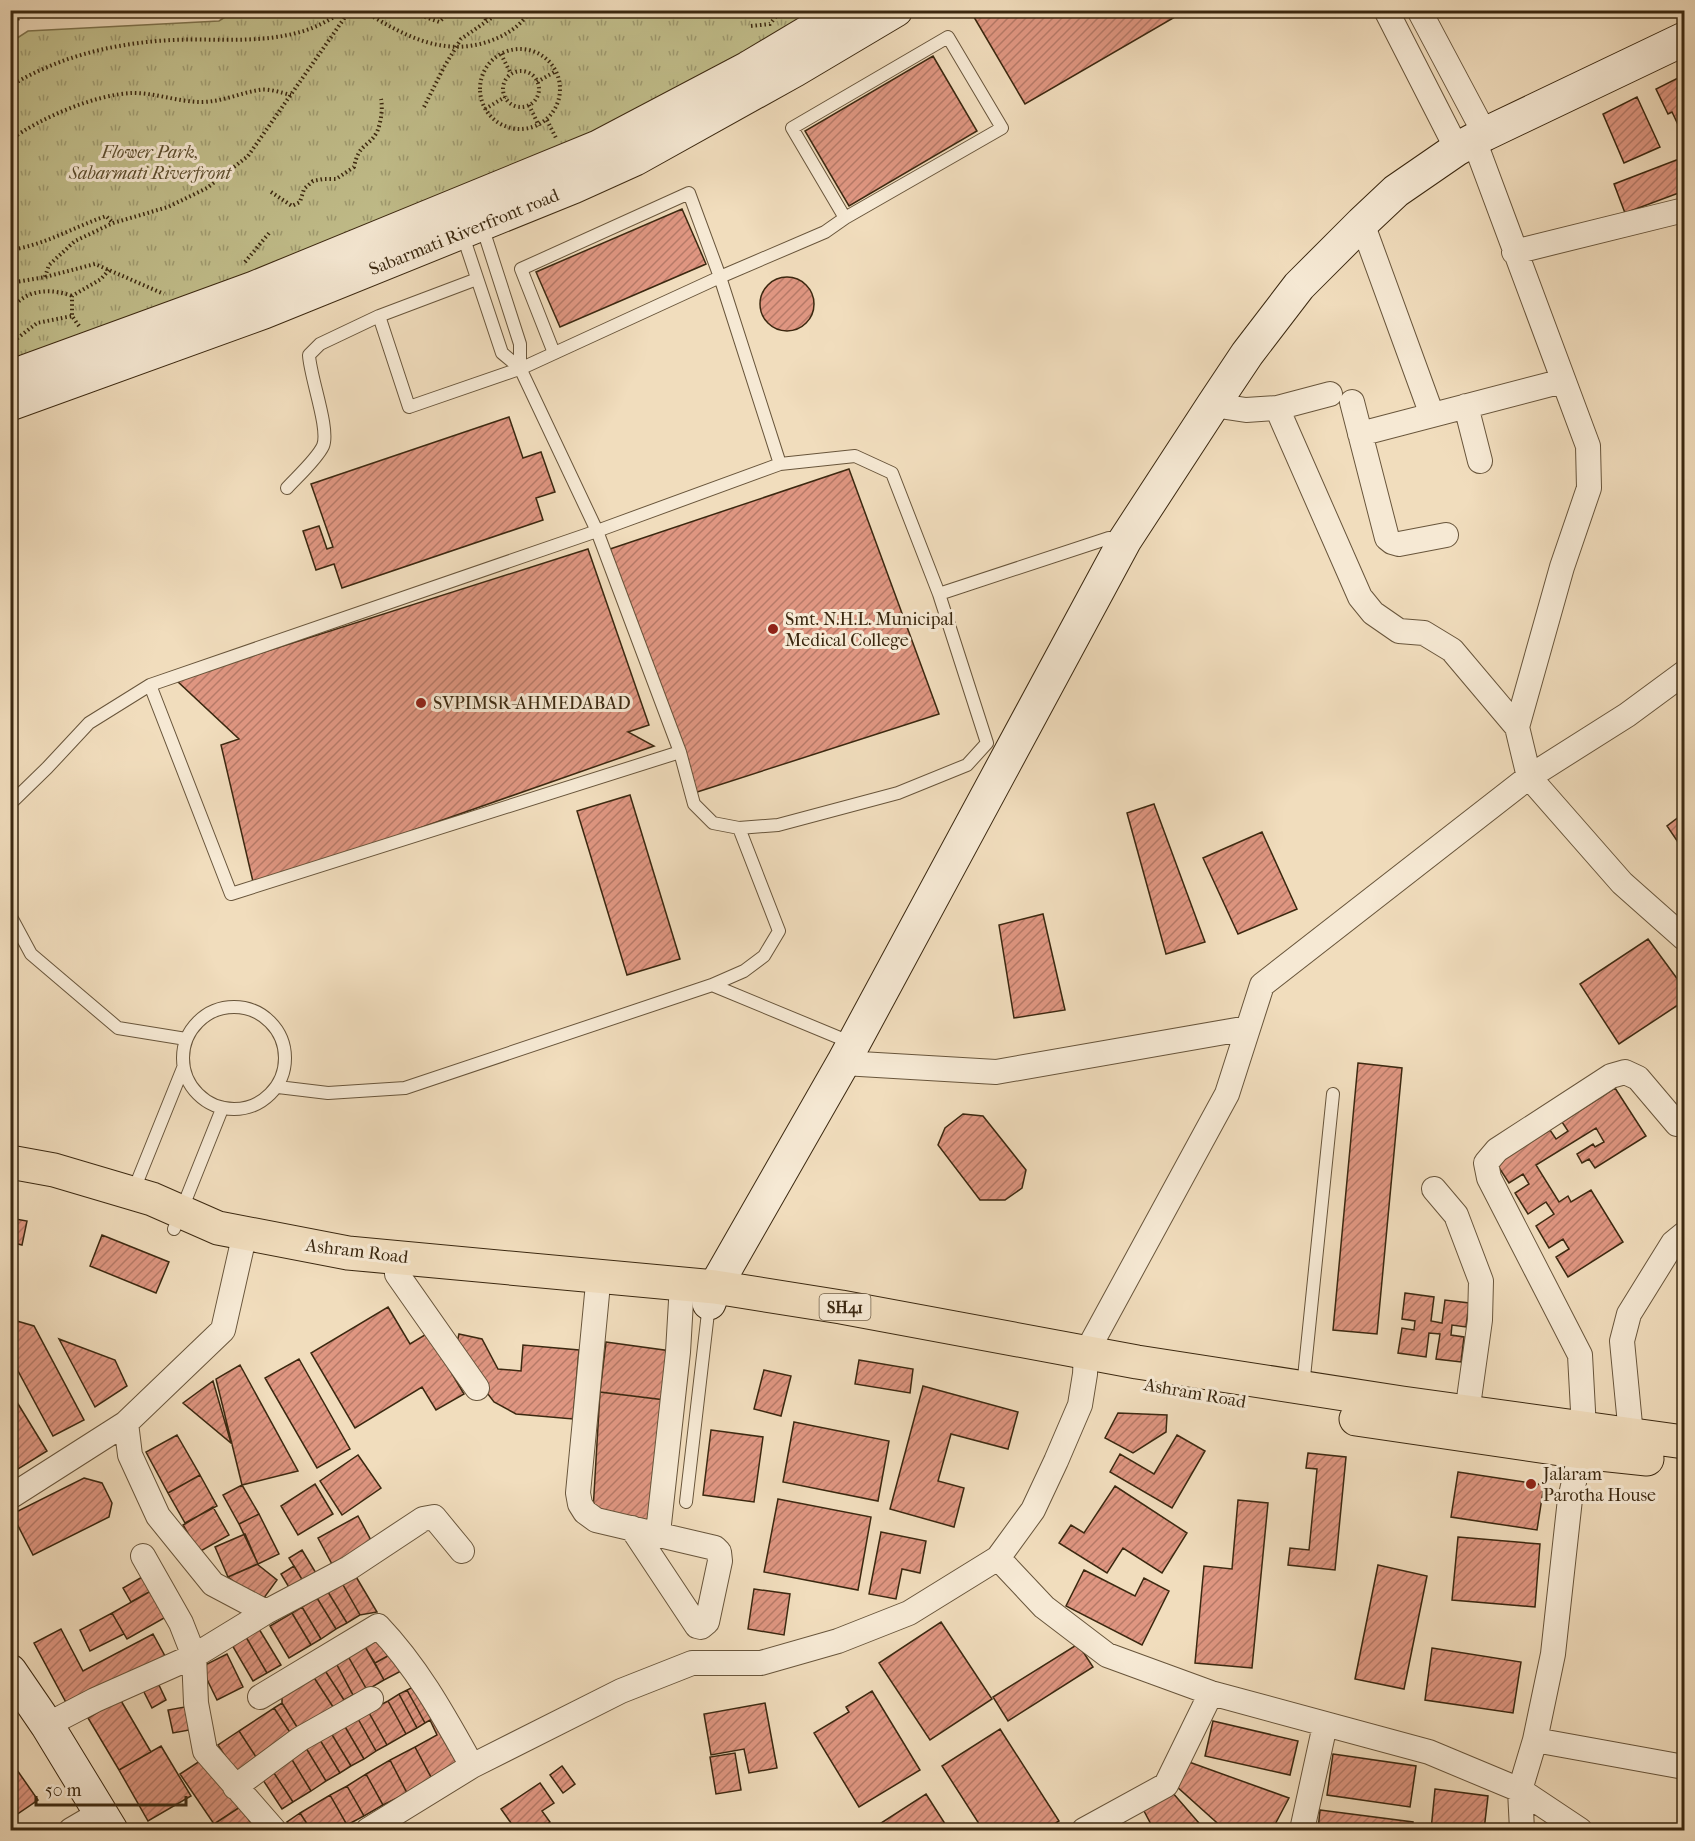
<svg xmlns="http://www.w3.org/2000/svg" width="1695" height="1841" viewBox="0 0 1695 1841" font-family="'IM FELL French Canon',serif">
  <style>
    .grass { fill: url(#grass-tufts); stroke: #7e744e; stroke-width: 1.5 }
    .building { fill: url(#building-hatch); stroke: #3b2810; stroke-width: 1.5 }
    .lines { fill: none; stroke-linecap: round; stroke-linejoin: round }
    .lane-casing { stroke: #68553b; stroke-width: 14 }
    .street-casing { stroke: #68553b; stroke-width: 26 }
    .secondary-casing { stroke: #3b2810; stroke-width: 35 }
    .primary-casing { stroke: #3b2810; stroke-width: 35 }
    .path { stroke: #3b2810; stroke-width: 4; stroke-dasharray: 1.5 3; stroke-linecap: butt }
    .lane { stroke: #f6e9d4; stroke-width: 12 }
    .street { stroke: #f6e9d4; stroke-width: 24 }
    .secondary { stroke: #f6e9d4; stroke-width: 33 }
    .primary { stroke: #f1ddbd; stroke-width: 33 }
    .poi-dot { fill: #8f2418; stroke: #f6e9d4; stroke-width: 2 }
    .labels { text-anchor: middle; stroke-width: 6; stroke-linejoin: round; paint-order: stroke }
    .shield { fill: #f6e9d4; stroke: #73624b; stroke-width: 1.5 }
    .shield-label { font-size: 16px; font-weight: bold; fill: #3b2810 }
    .park-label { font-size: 18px; font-style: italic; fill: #5d4e2f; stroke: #f6e9d4 }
    .street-label { font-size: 18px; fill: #3b2810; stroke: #f6e9d4 }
    .poi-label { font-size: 18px; fill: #3b2810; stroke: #f6e9d4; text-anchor: start }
  </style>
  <defs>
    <pattern id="grass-tufts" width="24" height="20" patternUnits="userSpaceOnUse" patternTransform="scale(1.5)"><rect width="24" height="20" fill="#c2bf8c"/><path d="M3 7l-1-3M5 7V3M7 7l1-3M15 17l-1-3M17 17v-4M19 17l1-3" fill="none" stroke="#9f9b71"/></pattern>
    <pattern id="building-hatch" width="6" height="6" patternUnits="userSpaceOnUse" patternTransform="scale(1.5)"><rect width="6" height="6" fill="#df9681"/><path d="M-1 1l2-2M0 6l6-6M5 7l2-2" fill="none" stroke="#b67a68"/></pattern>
  </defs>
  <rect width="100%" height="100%" fill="#f1ddbd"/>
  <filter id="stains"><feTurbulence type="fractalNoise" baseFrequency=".00333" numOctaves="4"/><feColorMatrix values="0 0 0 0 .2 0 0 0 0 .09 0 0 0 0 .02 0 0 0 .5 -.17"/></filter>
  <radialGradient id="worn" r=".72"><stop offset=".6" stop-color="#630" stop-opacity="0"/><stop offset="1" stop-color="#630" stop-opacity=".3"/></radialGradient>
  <path class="grass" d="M236,10L817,11L753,49L587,136L256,271L11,361V42L28,31L219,21Z"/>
  <path class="building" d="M973,10H1187L1025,104L971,12Z
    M933,56L977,131L849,206L805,131Z
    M1684,75V132L1682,133L1672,112L1668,114L1656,89Z
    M1637,97L1660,147L1624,163L1603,114Z
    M1679,159L1684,173V191L1625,213L1614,184Z
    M682,209L706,264L560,327L536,272Z
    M760 304a27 27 0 1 1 54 0a27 27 0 1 1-54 0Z
    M509,417L523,458L541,452L555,492L536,498L543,520L342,588L334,564L316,570L303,531L319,526L327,549L333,547L311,484Z
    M849,469L939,714L694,793L610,549Z
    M588,549L649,725L628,732L654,746L254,886L221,745L239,739L176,680Z
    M630,795L680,959L627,975L577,811Z
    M1154,804L1205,942L1166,954L1127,813Z
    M1684,813V851L1667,826Z
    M1262,832L1297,909L1238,934L1203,858Z
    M1043,914L1065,1010L1014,1018L999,925Z
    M1648,939L1684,988V1001L1619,1044L1580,984Z
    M1358,1063L1402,1068L1377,1334L1333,1330Z
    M1615,1088L1646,1136L1595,1168L1589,1159L1582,1163L1577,1154L1593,1144L1595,1147L1604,1142L1596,1128L1536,1165L1559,1202L1568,1196L1571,1202L1591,1190L1623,1242L1568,1277L1556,1257L1569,1249L1563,1239L1549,1248L1536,1226L1554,1214L1546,1202L1528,1214L1515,1193L1529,1184L1523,1174L1509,1183L1496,1163L1550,1130L1556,1139L1568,1131L1562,1122Z
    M963,1114L983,1116L1026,1170L1022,1188L1005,1200H980L938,1145L945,1128Z
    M10,1218L27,1221L22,1245L10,1242Z
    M102,1235L169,1262L156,1293L90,1266Z
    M1405,1293L1434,1297L1431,1321L1442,1323L1445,1300L1469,1303L1466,1327L1452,1325L1451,1335L1464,1337L1461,1362L1436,1359L1440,1334L1429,1333L1426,1357L1398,1353L1402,1328L1414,1330L1415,1321L1402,1319Z
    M388,1307L410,1344L428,1333L464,1394L436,1410L422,1387L355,1428L311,1353Z
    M10,1319L34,1326L84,1420L53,1436L10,1356Z
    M459,1334L482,1339L498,1369L521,1371L523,1345L579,1350L573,1419L516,1414L494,1402L455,1351Z
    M59,1339L115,1360L127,1386L95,1407Z
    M606,1342L671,1351L665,1400L600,1392Z
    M299,1359L350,1449L317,1468L265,1378Z
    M859,1360L913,1369L910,1393L855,1384Z
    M240,1365L298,1471L242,1485L216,1379Z
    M764,1370L791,1376L781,1416L754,1409Z
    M213,1381L231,1443L183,1403Z
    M923,1386L1018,1412L1008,1449L951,1434L938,1481L964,1488L954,1527L890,1509Z
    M600,1392L665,1400L651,1522L593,1511Z
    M15,1399L47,1451L10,1474V1401Z
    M1118,1413L1167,1415L1166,1432L1133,1453L1105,1438Z
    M794,1422L889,1441L878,1501L783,1482Z
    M711,1430L763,1437L754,1502L703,1495Z
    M177,1435L200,1475L168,1493L146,1452Z
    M1177,1435L1205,1451L1172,1508L1110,1472L1120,1454L1154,1474Z
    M1308,1453L1346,1457L1335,1570L1288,1565L1290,1548L1309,1550L1317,1469L1306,1468Z
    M358,1455L381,1488L342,1515L320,1481Z
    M1458,1472L1544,1485L1537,1530L1451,1517Z
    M200,1475L217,1506L185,1523L168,1493Z
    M84,1478L102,1483L112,1503L109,1517L33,1555L12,1514Z
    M315,1484L333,1514L298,1535L281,1506Z
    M242,1485L259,1514L239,1524L223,1495Z
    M1115,1486L1187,1533L1162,1573L1123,1548L1107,1573L1059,1543L1071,1525L1084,1533Z
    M778,1499L871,1517L858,1590L764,1572Z
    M1238,1500L1268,1503L1252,1668L1195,1663L1204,1566L1232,1569Z
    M213,1507L229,1535L199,1552L183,1525Z
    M259,1514L279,1554L258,1564L239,1524Z
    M358,1516L373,1544L333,1566L318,1538Z
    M881,1532L926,1541L920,1573L902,1569L896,1599L869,1594Z
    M245,1534L258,1564L228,1577L215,1547Z
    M1458,1537L1540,1544L1535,1607L1452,1600Z
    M302,1550L319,1578L306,1586L289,1558Z
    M257,1564L277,1580L261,1602L228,1577Z
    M1378,1565L1427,1576L1404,1689L1355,1679Z
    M294,1566L306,1586L293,1594L281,1574Z
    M1084,1570L1135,1596L1144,1578L1169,1591L1142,1645L1066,1606Z
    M149,1573L158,1587L131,1602L123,1588Z
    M355,1575L377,1612L360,1615L342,1583Z
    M342,1583L360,1615L347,1623L328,1592Z
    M158,1587L173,1613L127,1639L112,1613Z
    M754,1589L790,1594L784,1635L748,1629Z
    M328,1592L347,1623L336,1629L317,1598Z
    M317,1598L336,1629L321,1639L302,1607Z
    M302,1607L321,1639L311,1645L292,1613Z
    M112,1613L124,1634L90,1651L80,1630Z
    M292,1613L311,1645L289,1658L270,1626Z
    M941,1622L992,1699L930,1740L879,1663Z
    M61,1629L83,1671L153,1634L165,1656L69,1708L34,1643Z
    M259,1629L281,1665L267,1673L246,1637Z
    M386,1635L395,1652L375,1663L365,1647Z
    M246,1637L267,1673L253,1681L232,1645Z
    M1078,1644L1093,1667L1008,1721L993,1697Z
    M365,1647L384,1680L367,1690L348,1656Z
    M1432,1648L1521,1662L1513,1713L1425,1700Z
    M395,1652L405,1669L384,1680L375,1663Z
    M227,1654L243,1687L217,1700L201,1667Z
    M348,1656L367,1690L353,1695L336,1663Z
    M336,1663L353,1695L344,1700L324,1669Z
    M324,1669L348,1706L337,1713L313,1676Z
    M313,1676L337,1713L302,1735L282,1703V1695Z
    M158,1683L166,1700L152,1708L143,1690Z
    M421,1683L439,1715L425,1723L407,1690Z
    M407,1690L425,1723L417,1728L399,1694Z
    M872,1691L920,1770L859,1807L814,1733L849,1712L846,1707Z
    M399,1694L417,1728L406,1734L388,1701Z
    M120,1699L151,1752L119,1770L88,1718Z
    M388,1701L406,1734L387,1745L368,1711Z
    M282,1703L302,1735L295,1740L274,1708Z
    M765,1703L777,1768L749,1773L744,1749L711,1755L704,1714Z
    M190,1706L195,1729L173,1733L168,1710Z
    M274,1708L295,1740L260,1763L239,1731Z
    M368,1711L387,1745L376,1751L357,1717Z
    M439,1715L464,1763L432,1779L415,1747L437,1735L430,1720Z
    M357,1717L376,1751L364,1759L344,1725Z
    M1213,1721L1298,1741L1290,1775L1205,1756Z
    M344,1725L364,1759L351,1766L331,1733Z
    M1000,1729L1059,1821L1045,1830H983L942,1766Z
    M239,1731L260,1763L238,1776L218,1745Z
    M331,1733L351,1766L340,1773L320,1740Z
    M320,1740L340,1773L326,1781L306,1748Z
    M161,1746L191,1796L148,1821L119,1770Z
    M415,1747L432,1779L407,1793L390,1760Z
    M306,1748L326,1781L311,1791L291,1758Z
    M735,1753L741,1790L716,1794L710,1757Z
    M1333,1754L1416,1766L1410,1807L1327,1795Z
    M206,1757L240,1807L214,1824L180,1774Z
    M291,1758L311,1791L293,1802L272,1770Z
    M10,1760L38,1800L10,1819Z
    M390,1760L407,1793L383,1805L366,1774Z
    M1189,1762L1289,1798L1272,1830H1225L1175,1785Z
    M562,1766L575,1784L563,1793L550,1775Z
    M272,1770L293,1802L282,1809L261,1777Z
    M366,1774L383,1805L364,1816L347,1786Z
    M540,1783L554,1803L542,1811L550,1822L538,1830H516L501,1809Z
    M347,1786L364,1816L347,1825L330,1795Z
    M1435,1789L1488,1796L1484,1830H1431Z
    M1172,1792L1205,1830H1154L1144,1811Z
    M926,1794L949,1830H881L878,1825Z
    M330,1795L347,1825L338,1830H311L300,1813Z
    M240,1807L256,1830H218L214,1824Z
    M1320,1810L1413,1822L1412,1830H1318Z
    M300,1813L311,1830H293L287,1822Z"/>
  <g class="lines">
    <defs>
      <path id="lane" d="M482,226L520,344V368
        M462,233L502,353L520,368L597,531L680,752L694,804L713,823L739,828
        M477,279L379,316L409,407L522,368L720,277L825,232L845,218L1002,128L948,37L792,128L845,218
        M554,353L521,269L689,193L720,277L780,464L855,456L892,473L939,594
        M287,488C297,477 317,459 323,446C330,429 310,377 309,355L320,344L379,316
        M680,752L231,894L150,685L597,531L780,464
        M10,804L47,768L89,723L150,685
        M10,915L31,954L118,1028L186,1039
        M712,985L744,971L764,956L779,931L739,828L778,825L898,793L967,765L987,743L939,594L1109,538L1121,539
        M183 1058a51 51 0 1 1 102 0a51 51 0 1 1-102 0Z
        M278,1087L328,1093L405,1088L712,985L852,1043
        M133,1192L183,1068
        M174,1229L222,1109
        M1303,1387L1333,1094
        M686,1502L709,1304"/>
      <path id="street" d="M1386,10L1457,149
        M1419,10L1485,134
        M1474,140L1588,446L1589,488L1562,567L1517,727L1529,777L1622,883L1684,938
        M1362,223L1432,415
        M1514,252L1684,210
        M1352,402L1387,538L1392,542L1399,544L1446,535
        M1213,405L1246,410L1277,408L1360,597L1373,613L1399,631L1424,633L1452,650L1517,727
        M1466,406L1480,461
        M1277,408L1330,394
        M1360,434L1563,381
        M843,1063L996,1072L1248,1028
        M1434,1189L1456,1215L1481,1281L1480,1320L1467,1413
        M397,1274L477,1388
        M597,1294L578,1493L580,1504L585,1512L596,1520L715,1548L719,1552L720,1561L707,1622L701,1627L697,1626L632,1528
        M126,1423L130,1455L158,1516L213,1584L266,1612
        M1631,1435L1622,1341L1629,1314L1673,1243L1684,1234
        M10,1497L126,1423L223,1330L242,1246L248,1234
        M658,1533L678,1352L681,1301
        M143,1556L181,1623L194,1656L196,1703L205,1751L274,1830
        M998,1558L1044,1607L1107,1655L1211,1693L1429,1752L1520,1790L1580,1830
        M260,1697L378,1626C418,1668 444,1716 472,1766
        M47,1725L95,1700L194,1656L266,1612L349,1568L423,1519L434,1517L462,1551
        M1535,1740L1684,1767
        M235,1787L300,1739L371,1699
        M71,1830L100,1813
        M368,1830L472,1766L621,1691L692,1663H761L838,1641L909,1613L998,1558L1033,1510L1056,1461L1080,1405L1085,1374L1086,1353L1227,1094L1262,985L1529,777L1627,715L1684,673
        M1084,1830L1166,1785L1211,1693
        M1302,1830L1325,1725
        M1522,1830L1520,1790L1535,1740L1553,1654L1570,1499L1581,1452L1584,1429L1580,1355L1489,1178L1486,1163L1497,1150L1611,1076L1625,1072L1638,1078L1677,1124"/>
      <path id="secondary" d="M10,377L254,288L598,147L748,68L845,10
        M10,404L264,312L573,187L635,159L795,70L896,10
        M709,1303L715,1287L843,1063L1125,540L1213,405L1247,354L1299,286L1362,223L1396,191L1457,149L1485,134L1684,39
        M10,1671L47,1725L111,1830"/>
      <path id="primary" d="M10,1162L54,1170L152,1199L218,1228L348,1253L715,1287L841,1307L1137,1362L1402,1403L1684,1442
        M1356,1419L1581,1452L1647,1459"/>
    </defs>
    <use href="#lane" class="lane-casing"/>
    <use href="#street" class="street-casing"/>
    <use href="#secondary" class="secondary-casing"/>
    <use href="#primary" class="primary-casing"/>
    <path class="path" d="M362,10C401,34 441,57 487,42C505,36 520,27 531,10
      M423,10L422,16L439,22L452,10
      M482,10L486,20
      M724,10H732
      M10,24L27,13L92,10
      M751,26L770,24L781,10
      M480 89a40 40 0 1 1 80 0a40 40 0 1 1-80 0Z
      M501,54L511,74
      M503 89a18 18 0 1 1 36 0a18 18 0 1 1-36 0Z
      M537,82L556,71
      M10,86C60,56 115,43 172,40C214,38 259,44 300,32C316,28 331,19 345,10
      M529,105L539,126
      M424,107L444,67L461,39L503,10
      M485,109L505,97
      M547,120L556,138
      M10,140C40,118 96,94 133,93C156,93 179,102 201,102C222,102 240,93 259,90C269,88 282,93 291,95
      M271,192L292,206L300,202L304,189L313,181L323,179H336L354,167C359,143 368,148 377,132C381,122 383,109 381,99
      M10,250C45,245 74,227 106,216L113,223
      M245,262L270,232
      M45,277L49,265L75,241L113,223L168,207L207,188L248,156L350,10
      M10,283L45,277L95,264L164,294
      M10,301L18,302C32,289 55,289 72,296
      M79,326L72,316V296L101,279L109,270
      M10,344L37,323L72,316"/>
    <use href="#lane" class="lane"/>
    <use href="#street" class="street"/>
    <use href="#secondary" class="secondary"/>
    <use href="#primary" class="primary"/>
  </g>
  <g class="poi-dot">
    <circle cx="773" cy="629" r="6"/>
    <circle cx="421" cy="703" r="6"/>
    <circle cx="1531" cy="1484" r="6"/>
  </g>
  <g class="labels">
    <rect class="shield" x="819.5" y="1294" width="51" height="26" rx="4.5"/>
    <g class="shield-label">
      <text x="845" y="1313">SH41</text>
    </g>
    <g class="park-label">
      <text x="150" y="158">Flower Park,<tspan x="150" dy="21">Sabarmati Riverfront</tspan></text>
    </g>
    <g class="street-label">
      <text transform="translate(464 232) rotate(-22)" y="6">Sabarmati Riverfront road</text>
      <text transform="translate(357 1251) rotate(7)" y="6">Ashram Road</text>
      <text transform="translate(1195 1393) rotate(10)" y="6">Ashram Road</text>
    </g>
    <g class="poi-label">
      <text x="785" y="625">Smt. N.H.L. Municipal<tspan x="785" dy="21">Medical College</tspan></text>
      <text x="433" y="709">SVPIMSR-AHMEDABAD</text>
      <text x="1543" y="1480">Jalaram<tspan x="1543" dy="21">Parotha House</tspan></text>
    </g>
  </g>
  <rect width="1695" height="1841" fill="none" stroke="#f1ddbd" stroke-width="36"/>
  <rect x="12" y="12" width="1671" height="1817" fill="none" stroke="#3b2810" stroke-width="3"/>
  <rect x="18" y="18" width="1659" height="1805" fill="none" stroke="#3b2810" stroke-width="1.5"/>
  <path d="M36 1796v9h150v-9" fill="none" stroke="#3b2810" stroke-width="3"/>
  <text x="45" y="1796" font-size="18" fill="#3b2810" stroke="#f6e9d4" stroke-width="4.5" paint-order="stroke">50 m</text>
  <rect width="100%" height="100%" filter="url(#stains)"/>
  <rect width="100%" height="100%" fill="url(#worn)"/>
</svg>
